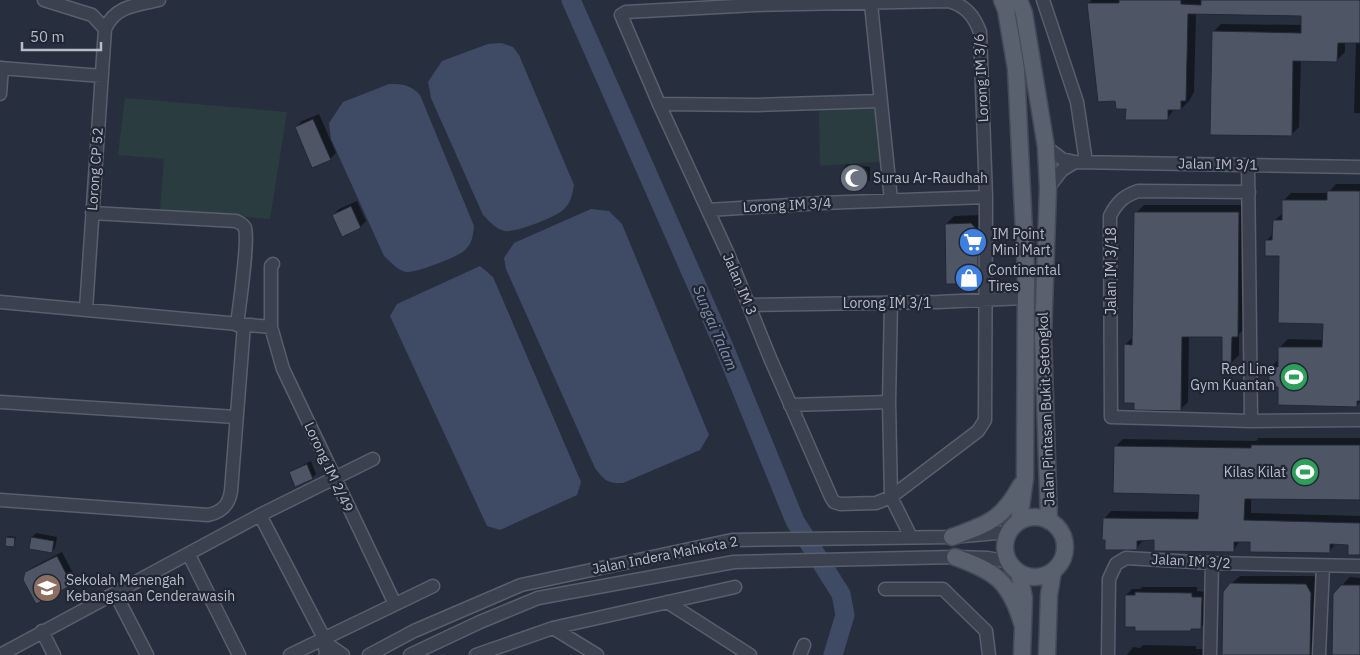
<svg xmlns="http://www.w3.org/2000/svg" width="1360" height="655" viewBox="0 0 1360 655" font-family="'IBM Plex Sans',sans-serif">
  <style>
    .green { fill: #2a3c40 }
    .water { fill: #3f4b65 }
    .shadow { fill: #0007 }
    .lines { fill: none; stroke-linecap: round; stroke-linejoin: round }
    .river { stroke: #3f4b65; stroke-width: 19 }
    .building { fill: #4e5666; stroke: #222835 }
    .minor-casing { stroke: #595f6b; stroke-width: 15 }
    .major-casing { stroke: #444a57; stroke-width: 19 }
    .minor { stroke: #3b414e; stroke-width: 12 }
    .major { stroke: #59606e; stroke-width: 16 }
    .labels { text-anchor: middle; stroke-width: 4.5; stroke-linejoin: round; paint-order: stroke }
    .street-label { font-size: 14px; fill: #b7bdc8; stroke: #202633 }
    .poi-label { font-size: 14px; fill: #b7bdc8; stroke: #202633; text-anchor: start }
    .water-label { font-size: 15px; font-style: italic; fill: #8291ad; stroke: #202633 }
  </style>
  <rect width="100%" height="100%" fill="#272f3e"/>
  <path class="green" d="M125,98L287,112L270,219L160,210L164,159L118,155Z
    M881,101L887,161L820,166L819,104Z"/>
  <path class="water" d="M501,43L513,47L519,55L574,185C572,195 571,203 563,210C556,217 515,233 505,231C496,229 490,222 483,215L431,98L428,82L442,61L488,44Z
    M389,84C403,84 411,85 420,95L474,226C473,236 472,244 464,251C457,257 416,273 406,272C397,270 391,262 384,256L331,139L329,123L343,102Z
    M591,209L609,211L622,224L709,435L700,450L623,483C608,484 604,480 595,468L506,269L504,258L514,243Z
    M480,266L493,277L581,482L577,495L500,530L487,526L390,316L397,304Z"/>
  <path class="shadow" d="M1092,0H1360V113H1354L1356,42H1345V52L1337,60H1301L1299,127L1291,135L1213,32L1221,24L1302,25V15L1196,13L1194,92L1189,101L1181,109L1175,108L1167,119L1127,108L1089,3Z
    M319,114L336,153L330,159L296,127L302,121Z
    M847,164L870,167V180L866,184L843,168Z
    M1336,184H1360V402L1356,406L1279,385L1270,368L1278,360L1280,347L1288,339L1324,340V322L1280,255L1267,240L1274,233V221L1283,213V201L1291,193H1328Z
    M357,201L366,221L360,227L333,215L339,209Z
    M1144,205H1247L1245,328L1239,334V355L1231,363L1223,336H1189L1188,402L1180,410L1125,345L1134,336L1136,213Z
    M980,215L985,223L979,274L971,283L946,224L954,216Z
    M1259,438H1360V499L1251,498V513L1360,516V554L1349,543H1336L1329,552L1251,540L1240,541L1233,551L1155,539H1144L1136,549L1104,519L1111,511L1200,512V493L1116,446L1123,439L1256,441Z
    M311,461L316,474L312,478L290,472Z
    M36,533L57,537L55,548L52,551L31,548L32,537Z
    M8,536L16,537L14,546L7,537Z
    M62,552L76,579L72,584L36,602L26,573L31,568Z
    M1240,576H1314L1319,585L1318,655H1223L1231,584Z
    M1350,577L1360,578V655H1334L1341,586Z
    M1142,587H1197V591L1207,592L1206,622L1200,628L1126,595L1132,589H1140Z
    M1143,645L1196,646V649H1207V655H1127L1133,647L1140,648Z"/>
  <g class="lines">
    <path class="river" d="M571,0L724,347L795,521L841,594L845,615L833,655"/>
  </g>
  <path class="building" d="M1119,0H1181V4L1201,5V0H1360V43H1338L1337,62L1293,61L1292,136L1210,135L1212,31L1301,33V16L1188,14L1186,101H1181V110H1168V120H1125L1126,109H1116L1115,101L1098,102L1087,3H1119Z
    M313,119L331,160L312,168L295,127Z
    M842,168L867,171V185H842Z
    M1327,191H1360V401H1357V407L1278,405V387H1269V367H1278V347H1322L1323,324L1278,323L1279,256H1265V240H1272L1273,220H1282V200H1327Z
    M351,206L361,228L342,237L332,215Z
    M1134,212H1239L1238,337H1232L1231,364H1222V337H1182L1181,411L1134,410V403H1124V344L1132,345Z
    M971,223L978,231V277L972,284H946L945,224Z
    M1251,445H1360V500L1245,499L1244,520L1360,523V555H1348V545L1330,544V553L1250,552V542H1234V552L1154,551V540L1137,541V550H1105V540H1102L1103,518L1198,519L1199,495L1113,493L1114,446L1251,448Z
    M307,464L313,479L295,487L289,472Z
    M6,537L15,538L14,547L5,546Z
    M31,537L54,541L52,553L29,549Z
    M57,556L72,585L36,604L23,580L25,572Z
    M1230,583L1306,584L1311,593L1310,655H1222L1223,592Z
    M1341,585H1360V655H1332L1333,594Z
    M1135,592L1192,593V597H1202L1201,629H1191V631H1135V627H1125V595H1135Z"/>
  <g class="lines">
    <defs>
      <path id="minor" d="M44,0L92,15L105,29
        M1043,0L1077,102L1086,162
        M949,1C966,6 974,16 980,32L986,197L985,420L978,431L891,497L876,503L840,504L834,502L831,497L770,358L728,254L659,104L621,15L626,12L755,5Z
        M871,4L891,200
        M0,68L102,76
        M0,94L2,68
        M659,104L758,105L881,101
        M1046,147L1062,159L1075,162L1360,167
        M1248,165L1251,421
        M1048,188L1062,170L1075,162
        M1249,192L1138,191C1124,196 1117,202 1110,216L1111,417L1251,421L1360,420
        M708,210L821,203L986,197
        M92,213L236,221C240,223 243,224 245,228C249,242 239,307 237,325
        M273,264L271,266V327L283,369L395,604
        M0,302L271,327
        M891,302L889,402L891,497L911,537
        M750,305L938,302L1025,298
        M86,309L105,29C115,6 136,5 159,0
        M0,402L236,417
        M790,405L889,402
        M0,500L208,515C222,512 229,505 231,491L244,325
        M260,515L324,638L326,655
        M189,555L239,655
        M885,589H943L986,631L989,655
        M115,593L147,655
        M667,602L750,655
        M553,628L597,655
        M42,631L54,655
        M327,644L343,655
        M0,655L260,515L373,459
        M290,655L433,586
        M369,655L414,631L521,585L732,540L952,537L1008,532
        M410,655L480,622L538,598L734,562L955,557L988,558L1009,562
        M476,655L553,628L735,587
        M800,655L804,645
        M1108,655L1109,579L1116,564L1126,558L1212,563L1360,566
        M1210,655L1212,563
        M1319,655L1323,566"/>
      <path id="major" d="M1002,0L1006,10L1016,69L1026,272L1025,478L1019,521
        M1019,0L1024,13L1046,147L1048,188L1043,337L1049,521
        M1005 547a30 30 0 1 1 60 0a30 30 0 1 1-60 0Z
        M952,537C988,524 1002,520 1021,485
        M955,557C997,572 1010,582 1023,626
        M1019,573L1024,598L1022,655
        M1047,655L1049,595L1053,571"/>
    </defs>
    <use href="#minor" class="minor-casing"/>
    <use href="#major" class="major-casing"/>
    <use href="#minor" class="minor"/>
    <use href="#major" class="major"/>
  </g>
  <defs>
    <symbol id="mosque-disc" viewBox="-11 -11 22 22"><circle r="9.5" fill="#6b7280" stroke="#202633"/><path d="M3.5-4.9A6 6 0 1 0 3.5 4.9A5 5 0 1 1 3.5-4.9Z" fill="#fff"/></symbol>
    <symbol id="supermarket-disc" viewBox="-11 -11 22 22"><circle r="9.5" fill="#3f7fe0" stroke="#202633"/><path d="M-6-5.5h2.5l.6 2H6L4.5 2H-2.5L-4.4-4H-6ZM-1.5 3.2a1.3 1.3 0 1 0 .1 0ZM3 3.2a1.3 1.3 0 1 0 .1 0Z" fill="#fff"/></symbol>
    <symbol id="shop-disc" viewBox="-11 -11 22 22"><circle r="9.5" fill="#3f7fe0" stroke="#202633"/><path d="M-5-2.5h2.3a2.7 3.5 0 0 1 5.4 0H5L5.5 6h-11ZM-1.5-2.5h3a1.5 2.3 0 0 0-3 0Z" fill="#fff"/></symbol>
    <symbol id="stadium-disc" viewBox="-11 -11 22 22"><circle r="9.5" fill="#2e9e5b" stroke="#202633"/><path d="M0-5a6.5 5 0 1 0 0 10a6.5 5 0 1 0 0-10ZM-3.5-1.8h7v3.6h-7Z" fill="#fff"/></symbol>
    <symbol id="school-disc" viewBox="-11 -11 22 22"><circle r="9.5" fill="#8d6e63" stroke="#202633"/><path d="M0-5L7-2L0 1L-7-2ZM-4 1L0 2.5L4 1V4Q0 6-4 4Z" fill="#fff"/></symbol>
  </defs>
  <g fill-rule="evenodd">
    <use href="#mosque-disc" x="838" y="162" width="32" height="32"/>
    <use href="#supermarket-disc" x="957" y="226" width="32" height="32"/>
    <use href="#shop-disc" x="953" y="262" width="32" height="32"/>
    <use href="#stadium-disc" x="1278" y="361" width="32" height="32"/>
    <use href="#stadium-disc" x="1289" y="456" width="32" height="32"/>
    <use href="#school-disc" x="31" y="572" width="32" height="32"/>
  </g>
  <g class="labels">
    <g class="street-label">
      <text transform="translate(981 78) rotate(-93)" y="5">Lorong IM 3/6</text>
      <text transform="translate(1218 164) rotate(1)" y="5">Jalan IM 3/1</text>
      <text transform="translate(95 169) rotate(-86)" y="5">Lorong CP 52</text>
      <text transform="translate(787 205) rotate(-3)" y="5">Lorong IM 3/4</text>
      <text transform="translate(1111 271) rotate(-90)" y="5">Jalan IM 3/18</text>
      <text transform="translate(740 284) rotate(67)" y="5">Jalan IM 3</text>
      <text x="887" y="308">Lorong IM 3/1</text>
      <text transform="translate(1046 409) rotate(-92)" y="5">Jalan Pintasan Bukit Setongkol</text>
      <text transform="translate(329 467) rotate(65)" y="5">Lorong IM 2/49</text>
      <text transform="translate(665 555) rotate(-11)" y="5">Jalan Indera Mahkota 2</text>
      <text transform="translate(1191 561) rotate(3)" y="5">Jalan IM 3/2</text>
    </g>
    <g class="poi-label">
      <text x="873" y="183">Surau Ar-Raudhah</text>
      <text x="992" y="239">IM Point<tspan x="992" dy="16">Mini Mart</tspan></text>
      <text x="988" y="275">Continental<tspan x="988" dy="16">Tires</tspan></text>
      <text x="1275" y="374" text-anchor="end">Red Line<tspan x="1275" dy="16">Gym Kuantan</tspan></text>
      <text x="1286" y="477" text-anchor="end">Kilas Kilat</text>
      <text x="66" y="585">Sekolah Menengah<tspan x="66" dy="16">Kebangsaan Cenderawasih</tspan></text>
    </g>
    <g class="water-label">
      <text transform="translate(715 328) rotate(67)" y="5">Sungai Talam</text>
    </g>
  </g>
  <path d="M22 42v8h79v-8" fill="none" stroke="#b7bdc8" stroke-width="2.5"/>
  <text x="30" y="42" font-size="15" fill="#b7bdc8" stroke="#202633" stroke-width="4" paint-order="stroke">50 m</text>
</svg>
